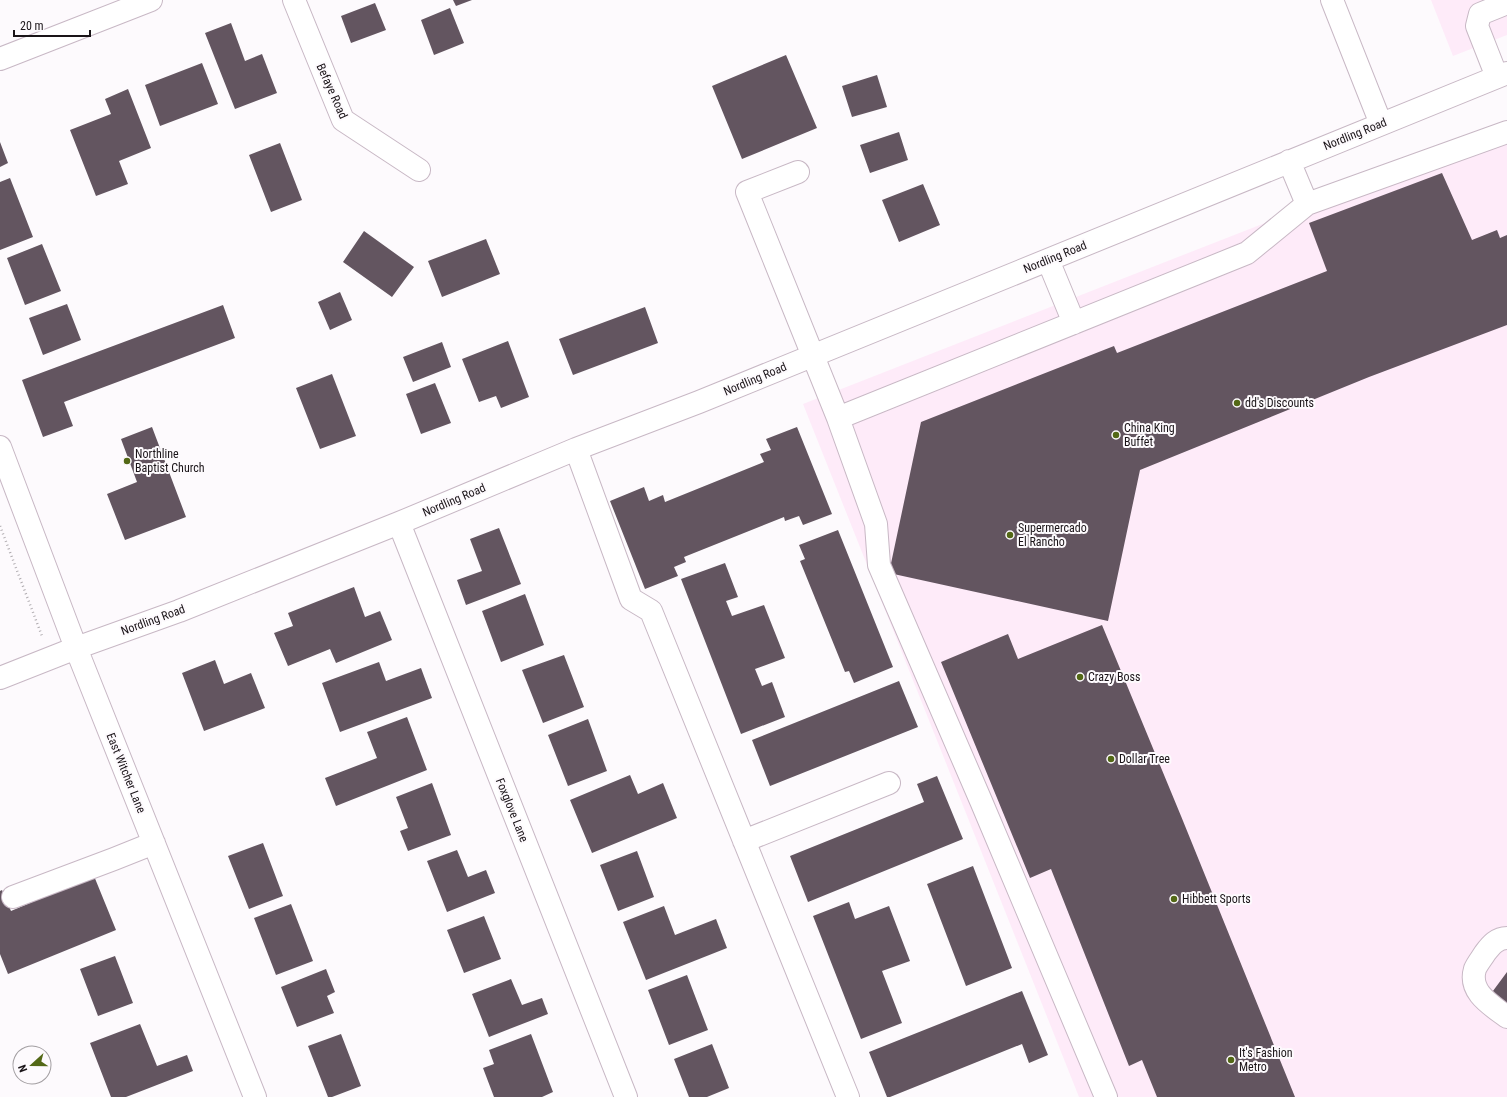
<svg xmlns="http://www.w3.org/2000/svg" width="1507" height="1097" viewBox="0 0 1507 1097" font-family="'Roboto Condensed',sans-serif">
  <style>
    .built { fill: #feebf9 }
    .building { fill: #635560 }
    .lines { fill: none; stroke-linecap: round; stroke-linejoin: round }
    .minor-casing { stroke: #c8b8c5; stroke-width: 24 }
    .path { stroke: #b1adb1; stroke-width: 2.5; stroke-dasharray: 1 3; stroke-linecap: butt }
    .minor { stroke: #fff; stroke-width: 22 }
    .poi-dot { fill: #536816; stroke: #fdfafd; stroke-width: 1.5 }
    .labels { text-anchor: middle; stroke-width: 4; stroke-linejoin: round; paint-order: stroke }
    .street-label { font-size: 12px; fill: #1a1418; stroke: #fdfafd }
    .poi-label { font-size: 12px; fill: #1a1418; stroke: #fdfafd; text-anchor: start }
  </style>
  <rect width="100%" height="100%" fill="#fdfafd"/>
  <path class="built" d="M1431,0H1507V35L1453,56Z
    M1507,128V1097H1079L803,404Z"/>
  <path class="building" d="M453,0H472L456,6Z
    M375,3L386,30L351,43L341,16Z
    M450,8L464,43L434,55L421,20Z
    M231,23L245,61L262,54L277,93L235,109L205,33Z
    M786,55L817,128L742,159L712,86Z
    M202,63L218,104L160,126L145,85Z
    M877,75L887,107L852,117L842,86Z
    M128,89L151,148L119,161L128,184L96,196L70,130L111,114L105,99Z
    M899,132L908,160L870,173L860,145Z
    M0,142L8,163L0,167Z
    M280,143L302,200L271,212L249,155Z
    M1442,173L1472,240L1497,230L1500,238L1507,235V325L1369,377L1140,470L1108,621L889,573L921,422L1114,346L1117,353L1327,271L1309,223Z
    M10,178L33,237L0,250V182Z
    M923,184L940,225L899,242L882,200Z
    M364,231L414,267L392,297L343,262Z
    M486,239L500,274L442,297L428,261Z
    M42,244L61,291L25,305L7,258Z
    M340,292L352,320L330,330L318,302Z
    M67,304L81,340L43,355L29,318Z
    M223,305L235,338L64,402L73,426L43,437L22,380Z
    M645,307L658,343L573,375L559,339Z
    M508,341L529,397L501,408L496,396L479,402L462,359Z
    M442,342L451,367L413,382L403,357Z
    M332,374L356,436L320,449L296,388Z
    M435,383L451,423L421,434L406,394Z
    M152,427L186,517L125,540L107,494L137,482L121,439Z
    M797,427L832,514L803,525L799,516L785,521L784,517L684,557L686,562L674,567L678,576L645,589L610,501L644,487L649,501L663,495L665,502L764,462L760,454L771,450L766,439Z
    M499,528L521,584L466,605L457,580L482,571L470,539Z
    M838,530L893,667L854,683L849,671L845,672L800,561L805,559L799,545Z
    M725,563L738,597L726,601L732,616L764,605L785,658L755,669L762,686L772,682L785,717L741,734L681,579Z
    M354,587L365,617L380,611L392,640L336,663L330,649L288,666L274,633L293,626L288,613Z
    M525,594L544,645L501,662L482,611Z
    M1102,625L1181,816L1295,1097H1157L1142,1060L1129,1066L1051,869L1030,878L941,662L1008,634L1018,659Z
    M564,655L584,707L543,723L522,670Z
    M215,660L224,684L251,673L265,708L204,731L182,673Z
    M379,662L386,681L421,668L432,698L340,732L322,683Z
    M899,681L918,727L770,786L752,740Z
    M407,717L427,770L336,806L325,778L377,758L367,732Z
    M588,719L607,771L568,786L548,735Z
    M630,775L638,794L663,783L677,818L592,853L570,800Z
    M937,776L963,839L808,902L790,856L924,802L917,784Z
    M432,783L451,835L408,851L400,831L408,828L396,797Z
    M263,843L283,896L249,909L228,856Z
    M457,850L468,877L486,870L495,893L447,912L427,861Z
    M637,851L654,897L618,911L600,865Z
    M973,866L1012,968L966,986L927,884Z
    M94,876L116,930L8,974L0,954V891L2,890L11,911Z
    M849,902L855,919L889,906L910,961L882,971L902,1023L861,1039L813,916Z
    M291,904L313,961L276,975L254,918Z
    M664,906L675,935L716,919L727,948L646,980L623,922Z
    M484,916L501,959L464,973L447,930Z
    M115,956L133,1003L98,1016L80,969Z
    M326,969L335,992L327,996L334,1013L297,1027L281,987Z
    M1507,972V1008L1490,995Z
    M687,975L708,1030L669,1045L648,990Z
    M511,979L522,1005L542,998L548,1014L489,1037L472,994Z
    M1022,991L1048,1055L1029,1063L1022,1044L890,1097H887L869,1052Z
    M140,1024L157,1066L187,1055L193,1071L126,1097H111L90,1043Z
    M341,1034L361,1086L332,1097H328L308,1046Z
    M531,1034L553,1092L542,1097H494L483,1068L494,1064L489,1050Z
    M712,1044L729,1088L707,1097H689L674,1059Z"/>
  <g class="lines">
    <defs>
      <path id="minor" d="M294,0L343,120L419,170
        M1332,0L1381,124
        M0,59L151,0
        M1497,77L1477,26L1480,14L1507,3
        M1289,161L1307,204
        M798,172L747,192L838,418L1247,253L1307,204L1507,132
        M1048,260L1074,323
        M838,418L876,524L879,565L981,801L1106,1097
        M0,447L76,648L255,1097
        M576,449L631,599L651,611L848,1097
        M399,523L626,1097
        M0,678L76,648L179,611L399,523L576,449L699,402L1507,73
        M744,841L889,783
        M13,897L114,859L154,843
        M1507,938C1497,938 1491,945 1485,953C1482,958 1477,964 1475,969C1468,992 1491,1005 1507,1017"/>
    </defs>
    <use href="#minor" class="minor-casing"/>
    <path class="path" d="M0,526L42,636"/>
    <use href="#minor" class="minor"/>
  </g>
  <g class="poi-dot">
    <circle cx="1237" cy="403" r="4"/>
    <circle cx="1116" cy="435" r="4"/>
    <circle cx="127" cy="461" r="4"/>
    <circle cx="1010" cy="535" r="4"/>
    <circle cx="1080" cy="677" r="4"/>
    <circle cx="1111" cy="759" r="4"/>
    <circle cx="1174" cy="899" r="4"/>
    <circle cx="1231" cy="1060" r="4"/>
  </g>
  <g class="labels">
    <g class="street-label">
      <text transform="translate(332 91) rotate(66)" y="4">Befaye Road</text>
      <text transform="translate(1355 134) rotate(-22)" y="4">Nordling Road</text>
      <text transform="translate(1055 257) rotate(-22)" y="4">Nordling Road</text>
      <text transform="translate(755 379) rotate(-23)" y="4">Nordling Road</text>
      <text transform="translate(454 500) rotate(-23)" y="4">Nordling Road</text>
      <text transform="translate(153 620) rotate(-20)" y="4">Nordling Road</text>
      <text transform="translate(126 773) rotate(68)" y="4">East Witcher Lane</text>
      <text transform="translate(512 810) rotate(68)" y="4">Foxglove Lane</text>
    </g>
    <g class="poi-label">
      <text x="1245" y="407">dd's Discounts</text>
      <text x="1124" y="432">China King<tspan x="1124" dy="14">Buffet</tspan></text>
      <text x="135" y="458">Northline<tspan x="135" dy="14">Baptist Church</tspan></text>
      <text x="1018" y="532">Supermercado<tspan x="1018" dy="14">El Rancho</tspan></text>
      <text x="1088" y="681">Crazy Boss</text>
      <text x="1119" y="763">Dollar Tree</text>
      <text x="1182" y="903">Hibbett Sports</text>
      <text x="1239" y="1057">It's Fashion<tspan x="1239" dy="14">Metro</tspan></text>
    </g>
  </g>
  <g transform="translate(32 1065) rotate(249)"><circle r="19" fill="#fdfafd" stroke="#a29ea1"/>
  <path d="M0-3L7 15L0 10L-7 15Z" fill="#536816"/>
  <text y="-6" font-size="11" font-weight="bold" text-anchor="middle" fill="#1a1418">N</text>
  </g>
  <path d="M14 30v6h76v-6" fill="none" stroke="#1a1418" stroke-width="2"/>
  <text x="20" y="30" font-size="12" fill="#1a1418" stroke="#fdfafd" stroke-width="3" paint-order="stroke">20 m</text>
</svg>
